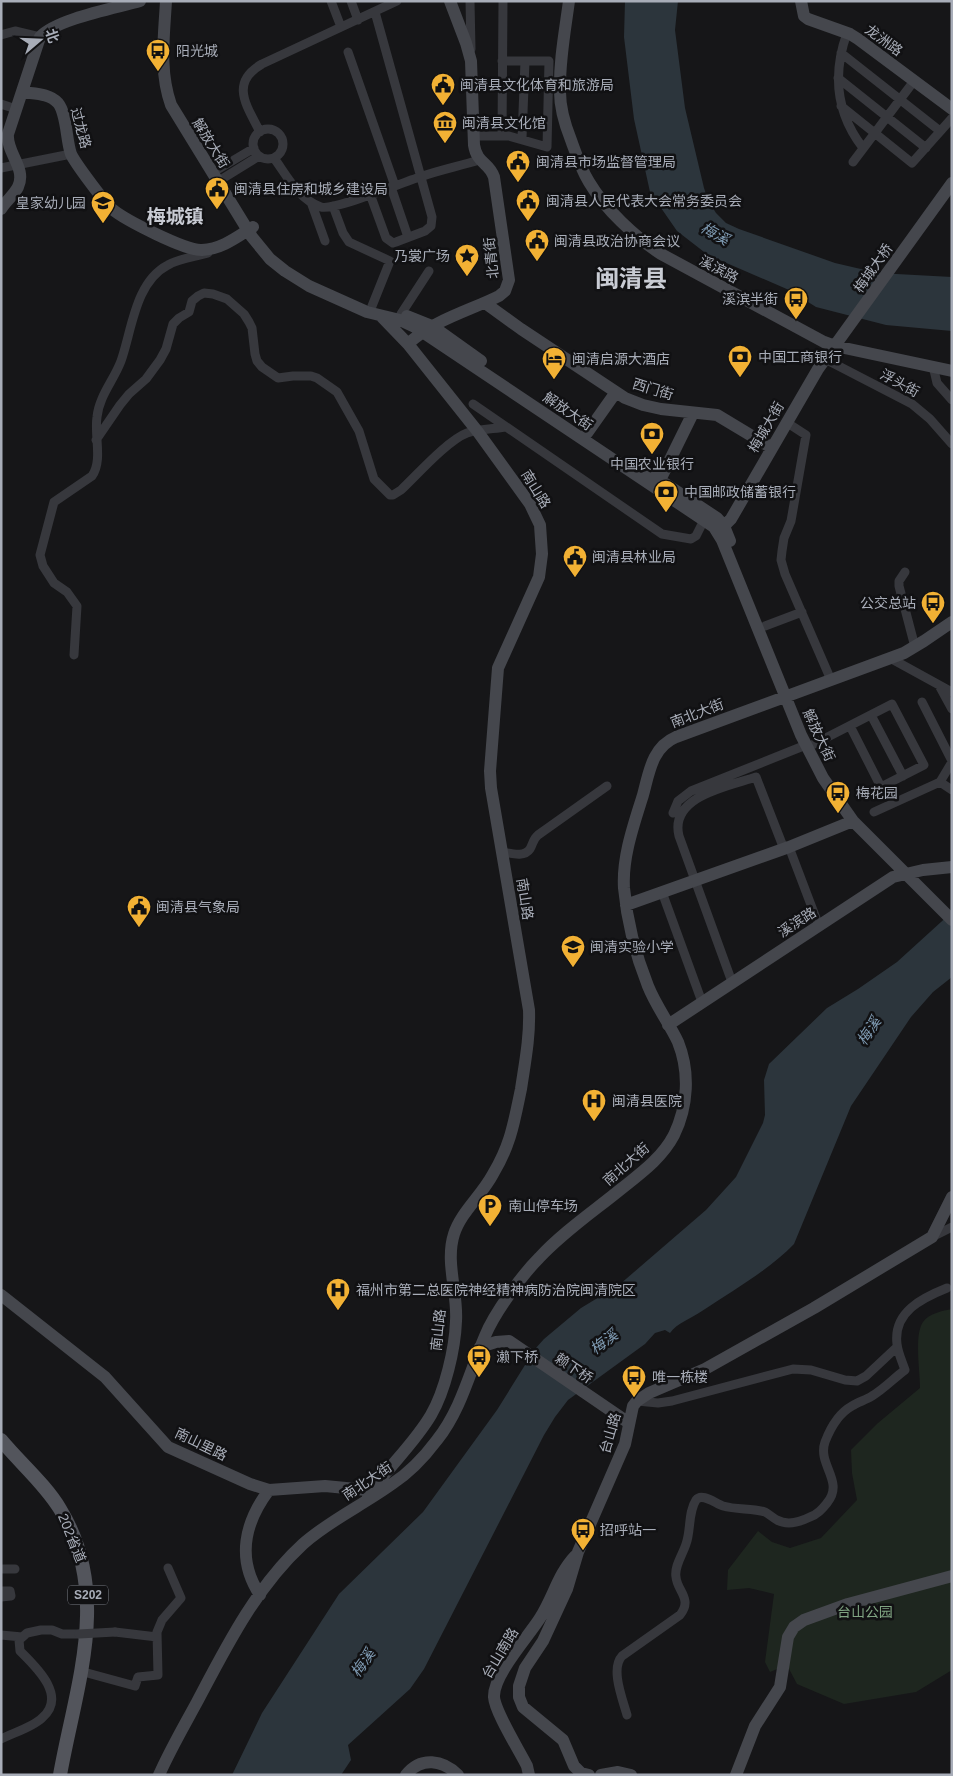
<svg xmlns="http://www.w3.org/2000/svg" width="953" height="1776" viewBox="0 0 953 1776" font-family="Arial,'Noto Sans SC',sans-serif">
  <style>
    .green { fill: #1e261f }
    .water { fill: #2c353c }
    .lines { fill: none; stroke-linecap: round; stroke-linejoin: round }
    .street { stroke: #37383d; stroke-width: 9 }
    .secondary { stroke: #45474d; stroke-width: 12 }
    .primary { stroke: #53555c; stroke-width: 14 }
    .street-bridge { stroke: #37383d; stroke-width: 9 }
    .labels { text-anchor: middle; stroke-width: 5; stroke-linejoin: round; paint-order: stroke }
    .shield { fill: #111113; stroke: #7b7e86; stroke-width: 1 }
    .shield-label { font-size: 12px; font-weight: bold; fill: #a8adb8 }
    .street-label { font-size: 14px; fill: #a8adb8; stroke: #111113 }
    .poi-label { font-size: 14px; fill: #a8adb8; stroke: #111113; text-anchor: start }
    .park-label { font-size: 14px; fill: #7fa381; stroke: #111113 }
    .water-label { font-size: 15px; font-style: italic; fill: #7f9bb3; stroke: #111113 }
    .district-label { font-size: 19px; font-weight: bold; fill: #c9ccd4; stroke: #111113 }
    .town-label { font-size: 24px; font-weight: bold; fill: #c9ccd4; stroke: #111113 }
  </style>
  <rect width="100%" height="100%" fill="#161618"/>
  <path class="green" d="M952,1309V1670L916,1692L844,1704L797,1684L787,1665L770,1672L765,1662L774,1594L749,1588L727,1590L728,1570L758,1531L772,1542L790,1548L821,1538L857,1500L852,1473L851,1450L878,1423L920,1388C920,1371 914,1335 923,1322C929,1313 943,1311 952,1309Z"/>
  <path class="water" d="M625,1H678L675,30L685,108L704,188L708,200L716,213L726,223L739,229L835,263L878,273L952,277V331L886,325L816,307L789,290L708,255L677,231L650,192L634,119L624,37Z
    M952,912V977L933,992L911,1017L851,1106L794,1244C769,1270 732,1291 702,1311C692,1318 677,1323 670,1333L665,1330L655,1333L645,1344L568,1400L555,1417L544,1435L424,1669L410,1689L348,1745L351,1760L341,1775H232L262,1713L339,1594L423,1512L497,1410L535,1349L544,1339L581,1308L619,1285L706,1210L736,1177L763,1123L765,1115L764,1080L769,1064L827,1008L858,989L897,962Z"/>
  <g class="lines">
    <path class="street" d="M331,1L341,27
      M351,1L358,20
      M470,1L471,49
      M847,33C832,75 836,113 863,148
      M1,35L15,31L40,37
      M348,52L395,186
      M841,53L940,131
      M838,78L926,148
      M1,104L16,109
      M841,106L912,163L952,118
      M253 144a15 15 0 1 1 30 0a15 15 0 1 1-30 0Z
      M260,132C247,106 229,83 262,64L397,1
      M502,135L503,1
      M473,136H509L547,147L549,61H502
      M522,138L525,61
      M274,158C287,176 299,200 321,207C334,211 403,182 420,177C439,170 460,166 479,160
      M853,162L914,81
      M1,168L71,154
      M217,170L254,148
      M222,179L259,156
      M391,187L408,237
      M370,194L386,238L393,243L396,242L425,231L431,226L432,217L375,12
      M311,202L325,241
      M333,206L343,233L349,242L390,261L372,306
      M401,314L429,271
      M825,359L912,404L930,419L952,444
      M933,366L937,383L952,400
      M473,404L662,534L691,539L696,536L701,526
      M786,422L806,435L791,521L784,538L782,551L781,560L785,574L831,680
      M96,440L120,405L129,394L146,379L160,360L166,349L173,324L179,318L189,312L192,301L198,296L204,293L213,294L227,299L244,314L249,322L252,328L255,354L257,361L262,367L278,378L293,376H311L317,378L337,392L359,431L374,479L390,495H393L401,490C417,475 448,440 467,433C479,429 493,429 506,427
      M905,572L899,581V586L915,647
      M765,626L802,612
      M74,655L77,606L67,592L54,583L43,566L40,555L54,502L92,476C103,460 94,436 97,417C99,396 114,380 121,361C132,330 135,282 168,265C180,258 195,257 208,253
      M890,658L952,692
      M940,687L952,709
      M922,702L952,761
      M871,715L903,776
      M814,744L892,704L924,765L881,787L850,726
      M940,782L952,762
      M874,812L940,782L952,790
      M673,813L678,801L691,791L806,745
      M789,847L819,926
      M502,852C510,853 524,858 530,849C533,844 533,839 538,835L607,786
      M662,892L702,1002
      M732,982L679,836C669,796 729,786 756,777L784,849
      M932,1237L952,1227
      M637,1401L658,1403L672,1401L793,1369L811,1370L845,1380L857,1381L866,1376L897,1347
      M1,1569H15
      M1,1591H10L11,1596L1,1597
      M115,1632L157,1637
      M1,1635L22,1637
      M80,1671L135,1686L138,1677L158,1675L157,1632L162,1620L181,1598L168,1568
      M627,1715C623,1700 610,1669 622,1656L680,1615C693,1599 677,1591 676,1577C674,1566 683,1554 686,1544C691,1531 688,1512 696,1500C702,1492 716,1504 723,1506C737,1510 752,1508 765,1512C769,1514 773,1518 777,1520C788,1526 800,1522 810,1517C818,1514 822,1509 827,1503C845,1481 817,1465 825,1442C830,1429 839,1413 852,1406C858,1402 866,1400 872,1396C884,1389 894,1378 905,1370C902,1361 898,1353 897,1344C893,1312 922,1298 947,1288
      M1,1739C13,1733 33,1727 42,1718C68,1696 35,1666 20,1651L19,1640L27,1633L41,1630H52L62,1634H79"/>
    <path class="secondary" d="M166,1C164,37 159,71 171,105L252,237L270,259L285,271L309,286L367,312L400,320L415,327L714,527L722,540L801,735L823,778L853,821L952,920
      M569,1C565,31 559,62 560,92C560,109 565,125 571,140C576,154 581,169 589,182C605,209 635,237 661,254L824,342L835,346L952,371
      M801,1L804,16L808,19L850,34L858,39L952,109
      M22,92C34,94 49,93 58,103C67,114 66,140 71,154C75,163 105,203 112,209C125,220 186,251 202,250C222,249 237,237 253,227
      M1,209C6,201 14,195 18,187C27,168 6,153 8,134L40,37C56,19 116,8 140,1
      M485,303L521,329L625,398L643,405L661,409L717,415L772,448
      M407,316L432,326L481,361
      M408,344C433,320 469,311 499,296L505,291L509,280L494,177C489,162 477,164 474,145L471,61L466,43L450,1
      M587,433L616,392
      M637,465L717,518L724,526L730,541
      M660,480L693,413
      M719,529L724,526L731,519L818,369L952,183
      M626,905L789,847L853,821
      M668,1025L893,877L923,870L952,867
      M1,1295L105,1377L168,1447L250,1484L269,1490L325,1486L377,1491
      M480,1347L496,1342L509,1341L629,1423
      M368,1496C387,1468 414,1444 431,1415C445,1391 455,1349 456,1321C458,1293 445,1262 454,1234C461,1212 482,1195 493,1174C511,1144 514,1122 521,1089C525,1062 530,1037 529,1010L491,788L490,771L498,668L539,577L542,554L540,525L530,504L478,432L408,344L382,317
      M260,1595C236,1559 245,1522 269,1490
      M159,1775C170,1750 184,1726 197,1702C226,1647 256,1587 303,1544C330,1520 363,1505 392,1484C409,1473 425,1456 437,1440C461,1410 470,1371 485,1336C494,1314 521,1276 539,1258C563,1232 594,1211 621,1189C641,1173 662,1158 674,1135C688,1106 690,1072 678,1042C669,1023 656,1006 648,986C636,956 627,921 624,888C622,857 634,824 643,795C649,773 652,747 676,737L904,653L924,641L952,622
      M406,1775C421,1756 443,1760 458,1775
      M529,1775L527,1766C519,1750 495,1712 494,1697C493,1675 528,1637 540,1618C553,1598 558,1574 575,1556
      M589,1775L581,1773L574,1766L563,1740L523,1707L519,1697V1686L525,1668L543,1641L567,1589L578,1552L625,1444L633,1406L637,1401L649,1393L705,1369L814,1308L932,1237L952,1197
      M601,1775L618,1772L631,1775
      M736,1775L755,1726L780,1687L788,1637L794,1627L804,1620L848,1604L952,1576"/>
    <path class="primary" d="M1,1440C20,1463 45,1484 60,1509C112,1594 76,1685 60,1775"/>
    <path class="street-bridge" d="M79,1634L115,1632"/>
  </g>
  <defs>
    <symbol id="bus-pin" viewBox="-11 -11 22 30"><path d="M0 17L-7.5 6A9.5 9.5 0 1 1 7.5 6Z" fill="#f2b134" stroke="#111113"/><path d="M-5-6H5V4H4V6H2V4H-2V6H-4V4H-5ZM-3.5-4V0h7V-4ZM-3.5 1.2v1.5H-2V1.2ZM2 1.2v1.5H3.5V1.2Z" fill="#111"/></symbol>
    <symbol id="civic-pin" viewBox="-11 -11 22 30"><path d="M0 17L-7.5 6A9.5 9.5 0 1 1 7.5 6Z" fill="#f2b134" stroke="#111113"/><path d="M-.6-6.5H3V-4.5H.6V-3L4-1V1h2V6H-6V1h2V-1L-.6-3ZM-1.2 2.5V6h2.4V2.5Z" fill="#111"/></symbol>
    <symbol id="museum-pin" viewBox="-11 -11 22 30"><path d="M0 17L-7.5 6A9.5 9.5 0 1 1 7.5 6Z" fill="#f2b134" stroke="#111113"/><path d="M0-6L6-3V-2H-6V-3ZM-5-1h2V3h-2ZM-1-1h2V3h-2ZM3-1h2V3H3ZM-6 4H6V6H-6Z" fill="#111"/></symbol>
    <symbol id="school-pin" viewBox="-11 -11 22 30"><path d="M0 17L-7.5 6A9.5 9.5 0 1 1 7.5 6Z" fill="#f2b134" stroke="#111113"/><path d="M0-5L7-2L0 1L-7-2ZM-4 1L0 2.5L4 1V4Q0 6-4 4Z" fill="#111"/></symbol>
    <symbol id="sight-pin" viewBox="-11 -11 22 30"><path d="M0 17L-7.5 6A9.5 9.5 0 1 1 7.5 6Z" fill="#f2b134" stroke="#111113"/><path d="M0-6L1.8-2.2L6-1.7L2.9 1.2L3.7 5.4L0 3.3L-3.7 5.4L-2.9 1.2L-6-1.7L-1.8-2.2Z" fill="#111"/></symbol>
    <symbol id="bank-pin" viewBox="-11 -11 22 30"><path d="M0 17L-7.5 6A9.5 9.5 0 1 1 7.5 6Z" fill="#f2b134" stroke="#111113"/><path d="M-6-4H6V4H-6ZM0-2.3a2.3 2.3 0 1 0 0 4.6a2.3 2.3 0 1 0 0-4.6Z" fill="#111"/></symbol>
    <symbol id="hotel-pin" viewBox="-11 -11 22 30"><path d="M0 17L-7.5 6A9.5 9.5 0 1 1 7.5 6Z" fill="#f2b134" stroke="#111113"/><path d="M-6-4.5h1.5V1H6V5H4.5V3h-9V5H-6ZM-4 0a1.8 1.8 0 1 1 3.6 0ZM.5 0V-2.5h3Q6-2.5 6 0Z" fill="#111"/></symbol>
    <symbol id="hospital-pin" viewBox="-11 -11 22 30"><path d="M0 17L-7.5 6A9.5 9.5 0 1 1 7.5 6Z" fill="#f2b134" stroke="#111113"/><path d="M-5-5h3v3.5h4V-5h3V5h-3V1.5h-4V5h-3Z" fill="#111"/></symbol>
    <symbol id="parking-pin" viewBox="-11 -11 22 30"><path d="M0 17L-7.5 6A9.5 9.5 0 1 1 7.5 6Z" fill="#f2b134" stroke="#111113"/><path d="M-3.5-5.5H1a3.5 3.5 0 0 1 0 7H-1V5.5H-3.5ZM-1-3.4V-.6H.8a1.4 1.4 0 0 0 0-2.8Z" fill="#111"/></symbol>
  </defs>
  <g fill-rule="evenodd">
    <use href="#bus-pin" x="144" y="37" width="28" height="38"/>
    <use href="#civic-pin" x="429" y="71" width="28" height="38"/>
    <use href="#museum-pin" x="431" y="109" width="28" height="38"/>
    <use href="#civic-pin" x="504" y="148" width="28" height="38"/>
    <use href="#civic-pin" x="203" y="175" width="28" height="38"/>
    <use href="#civic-pin" x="514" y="187" width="28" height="38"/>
    <use href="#school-pin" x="89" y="189" width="28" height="38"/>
    <use href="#civic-pin" x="523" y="227" width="28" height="38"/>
    <use href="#sight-pin" x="453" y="242" width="28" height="38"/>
    <use href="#bus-pin" x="782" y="285" width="28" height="38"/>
    <use href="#bank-pin" x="726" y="343" width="28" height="38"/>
    <use href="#hotel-pin" x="540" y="345" width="28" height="38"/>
    <use href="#bank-pin" x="638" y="420" width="28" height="38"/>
    <use href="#bank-pin" x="652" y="478" width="28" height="38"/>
    <use href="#civic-pin" x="561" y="543" width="28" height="38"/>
    <use href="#bus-pin" x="919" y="589" width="28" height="38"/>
    <use href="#bus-pin" x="824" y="779" width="28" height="38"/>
    <use href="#civic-pin" x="125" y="893" width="28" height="38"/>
    <use href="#school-pin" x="559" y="933" width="28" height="38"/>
    <use href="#hospital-pin" x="580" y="1087" width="28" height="38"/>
    <use href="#parking-pin" x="476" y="1192" width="28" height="38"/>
    <use href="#hospital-pin" x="324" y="1276" width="28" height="38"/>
    <use href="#bus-pin" x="465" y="1343" width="28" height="38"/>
    <use href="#bus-pin" x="620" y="1363" width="28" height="38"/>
    <use href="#bus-pin" x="569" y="1516" width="28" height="38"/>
  </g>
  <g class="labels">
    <rect class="shield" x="68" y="1585.5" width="40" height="19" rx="4"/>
    <g class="shield-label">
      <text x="88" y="1599">S202</text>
    </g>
    <g class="street-label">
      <text transform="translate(884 40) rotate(36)" y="5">龙洲路</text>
      <text transform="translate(81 128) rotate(75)" y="5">过龙路</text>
      <text transform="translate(211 143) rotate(58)" y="5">解放大街</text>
      <text transform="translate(491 258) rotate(-96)" y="5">北青街</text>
      <text transform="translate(873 268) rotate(-55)" y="5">梅城大桥</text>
      <text transform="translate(719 269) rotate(28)" y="5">溪滨路</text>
      <text transform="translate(900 383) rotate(28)" y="5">浮头街</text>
      <text transform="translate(653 389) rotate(17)" y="5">西门街</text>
      <text transform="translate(568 411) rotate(34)" y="5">解放大街</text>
      <text transform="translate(766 427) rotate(-60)" y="5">梅城大街</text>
      <text transform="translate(536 489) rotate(58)" y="5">南山路</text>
      <text transform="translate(697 713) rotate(-21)" y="5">南北大街</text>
      <text transform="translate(819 735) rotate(65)" y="5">解放大街</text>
      <text transform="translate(525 899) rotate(81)" y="5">南山路</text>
      <text transform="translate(797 922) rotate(-33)" y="5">溪滨路</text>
      <text transform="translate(626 1164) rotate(-41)" y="5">南北大街</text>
      <text transform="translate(438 1330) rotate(-84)" y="5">南山路</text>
      <text transform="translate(574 1368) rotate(34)" y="5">赖下桥</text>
      <text transform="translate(610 1433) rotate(-74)" y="5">台山路</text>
      <text transform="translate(201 1444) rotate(26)" y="5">南山里路</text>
      <text transform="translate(367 1481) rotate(-34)" y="5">南北大街</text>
      <text transform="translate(72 1538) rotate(68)" y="5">202省道</text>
      <text transform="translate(500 1653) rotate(-59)" y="5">台山南路</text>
    </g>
    <g class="poi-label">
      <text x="176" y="56">阳光城</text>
      <text x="460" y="90">闽清县文化体育和旅游局</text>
      <text x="462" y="128">闽清县文化馆</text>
      <text x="536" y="167">闽清县市场监督管理局</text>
      <text x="234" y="194">闽清县住房和城乡建设局</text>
      <text x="546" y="206">闽清县人民代表大会常务委员会</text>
      <text x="86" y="208" text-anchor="end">皇家幼儿园</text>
      <text x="554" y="246">闽清县政治协商会议</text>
      <text x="450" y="261" text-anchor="end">乃裳广场</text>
      <text x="778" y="304" text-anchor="end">溪滨半街</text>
      <text x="758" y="362">中国工商银行</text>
      <text x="572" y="364">闽清启源大酒店</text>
      <text x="652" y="469" text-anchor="middle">中国农业银行</text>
      <text x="684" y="497">中国邮政储蓄银行</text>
      <text x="592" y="562">闽清县林业局</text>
      <text x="916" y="608" text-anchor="end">公交总站</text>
      <text x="856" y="798">梅花园</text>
      <text x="156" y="912">闽清县气象局</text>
      <text x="590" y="952">闽清实验小学</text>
      <text x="612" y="1106">闽清县医院</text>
      <text x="508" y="1211">南山停车场</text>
      <text x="356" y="1295">福州市第二总医院神经精神病防治院闽清院区</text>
      <text x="496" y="1362">濑下桥</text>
      <text x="652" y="1382">唯一栋楼</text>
      <text x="600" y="1535">招呼站一</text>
    </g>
    <g class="park-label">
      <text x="865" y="1617">台山公园</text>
    </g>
    <g class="water-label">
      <text transform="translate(715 234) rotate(29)" y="5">梅溪</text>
      <text transform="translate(869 1031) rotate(-57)" y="5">梅溪</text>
      <text transform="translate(604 1342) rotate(-37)" y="5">梅溪</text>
      <text transform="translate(363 1663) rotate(-55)" y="5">梅溪</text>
    </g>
    <g class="district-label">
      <text x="175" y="223">梅城镇</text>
    </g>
    <g class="town-label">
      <text x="631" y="287">闽清县</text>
    </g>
  </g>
  <rect width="953" height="1776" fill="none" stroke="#a8adb8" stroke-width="5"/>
  <g transform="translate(40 40) rotate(71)" stroke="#111113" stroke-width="4" paint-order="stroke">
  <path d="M0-4L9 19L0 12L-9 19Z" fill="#a8adb8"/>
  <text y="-8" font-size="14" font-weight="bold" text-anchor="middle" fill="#a8adb8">北</text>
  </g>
</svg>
